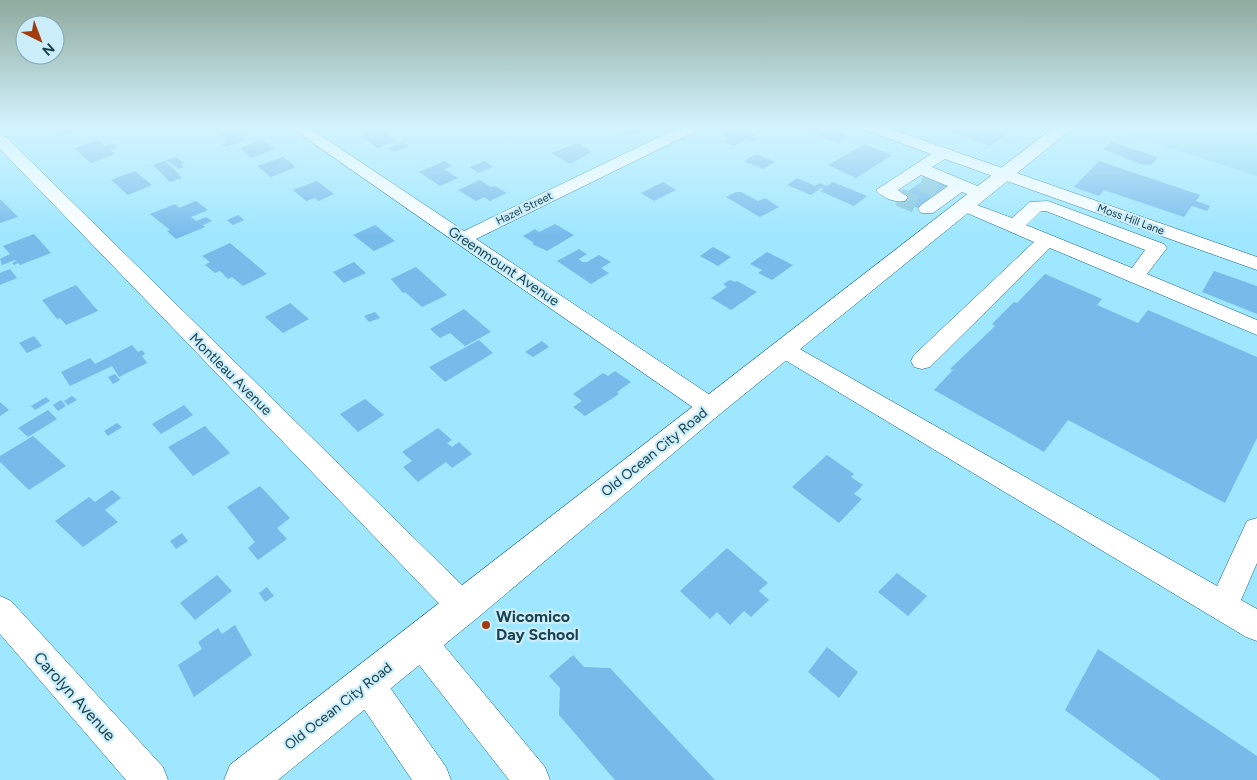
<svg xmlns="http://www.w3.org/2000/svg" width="1257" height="780" viewBox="0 0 1257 780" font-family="Figtree,sans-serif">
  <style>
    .built { fill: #89d7f1 }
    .building { fill: #77bbeb }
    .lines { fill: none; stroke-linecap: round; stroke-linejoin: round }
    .minor-tunnel { stroke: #83c6dc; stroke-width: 18; stroke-dasharray: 18 9; stroke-linecap: butt }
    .minor-casing { stroke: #126277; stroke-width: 1 }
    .major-casing { stroke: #126277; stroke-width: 1 }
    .minor { fill: #fff; fill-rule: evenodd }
    .major { fill: #fff; fill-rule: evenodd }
    .poi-dot { fill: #a13c0e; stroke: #cbeefa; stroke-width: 2 }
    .labels { text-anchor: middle; stroke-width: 4.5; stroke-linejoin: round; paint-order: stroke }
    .far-street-label { font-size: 11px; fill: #19414e; stroke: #cbeefa }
    .street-label { font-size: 14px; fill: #19414e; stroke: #cbeefa }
    .near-poi-label { font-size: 16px; font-weight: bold; fill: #19414e; stroke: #cbeefa; text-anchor: start }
    .near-street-label { font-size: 16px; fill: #19414e; stroke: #cbeefa }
  </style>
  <rect width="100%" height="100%" fill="#9ee7ff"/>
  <path class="built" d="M1105,127H1257V176Z"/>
  <path class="building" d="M49,127H83V128L60,135Z
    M231,127H245L240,129L247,135L242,137L246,140L226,147L221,144L229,141L217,132Z
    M620,127H649L628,136L620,132L623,131L618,128Z
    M739,127L755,135L751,137L755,139L750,142L745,140L733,146L724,141L729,139L722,135Z
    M810,127H820L823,128L820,130L825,132L828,129L836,131L848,137L838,143L805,130Z
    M942,127L970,129L980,127L1005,135L990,146Z
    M373,131L376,134L382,131L397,140L378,148L360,136Z
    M98,140L105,146L113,143L118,147L110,150L115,154L91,163L74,148Z
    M262,140L274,149L251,158L240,148Z
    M403,142L409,146L394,152L388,148Z
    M1112,142L1158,157L1151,165L1140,164L1103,149Z
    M578,143L592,152L570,164L551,153Z
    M864,144L892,155L856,178L828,165Z
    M756,154L775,162L763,169L744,161Z
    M176,157L184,163L181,164L184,167L179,169L166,160Z
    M283,157L296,167L271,177L257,166Z
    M165,161L174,169L182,178L170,182L153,165Z
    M445,161L452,166L444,169L458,178L440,186L419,172Z
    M485,161L493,167L478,173L470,167Z
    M1099,161L1200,195L1196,201L1210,206L1207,211L1192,206L1184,217L1104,190L1099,196L1074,187Z
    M135,171L152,185L128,195L111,180Z
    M930,177L951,186L918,208L897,198Z
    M797,178L815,186L819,183L827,186L833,182L867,196L854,206L820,191L824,189L821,188L811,195L787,185Z
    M480,180L491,187L495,186L507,193L490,201L484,197L476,201L458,190Z
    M317,181L334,194L319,201L315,198L306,201L293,190Z
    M663,182L676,190L654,201L641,193Z
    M736,192H741L758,201L765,198L779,207L760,217L726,197Z
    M0,200H1L18,217L0,223Z
    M196,201L208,210L191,217L196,221L206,217L212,221L203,225L205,227L176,239L167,231L170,230L150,214L175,204L179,208Z
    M238,215L244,220L233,225L227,220Z
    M555,224L574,235L547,251L532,244L534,243L523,236L535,229L539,232Z
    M375,225L395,241L374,251L353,235Z
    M34,234L51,253L20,265L18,263L14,265L12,263L16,261L15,260L2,265L0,259L10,254L3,246Z
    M230,243L267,274L243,286L232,277L228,279L220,271L215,273L205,265L210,262L202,256Z
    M713,247L731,257L718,266L700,256Z
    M579,249L587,254L579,259L582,262H587L599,255L611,262L601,268L609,273L591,284L557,261Z
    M767,252L793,265L772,280L758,273L762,270L750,264Z
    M354,262L366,273L344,283L333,272Z
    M416,267L447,295L422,307L405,292L403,293L391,279Z
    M10,269L17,278L0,285V273Z
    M1214,271L1257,286V314L1202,292Z
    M1045,274L1102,299L1097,305L1138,323L1148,310L1257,357V438L1225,503L1068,420L1044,452L934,390L953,370L950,369L995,326L992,324L1014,302L1017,303Z
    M730,280L735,282L737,281L757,292L731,310L711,298L727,287L723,284Z
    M76,285L98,311L66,325L60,318L57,319L42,300Z
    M290,303L309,319L283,333L265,317Z
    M464,309L491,332L465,346L450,333L440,338L430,329Z
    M375,312L380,318L369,322L364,316Z
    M34,336L42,346L27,353L19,343Z
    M479,340L493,353L445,382L429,367Z
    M542,341L549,347L533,357L525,352Z
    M132,345L138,352L142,350L145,354L142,356L147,363L119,377L112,366L70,386L61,372L90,358L95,364Z
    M615,371L631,382L617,392L619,394L585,416L573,407L582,401L573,394L603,373L608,376Z
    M115,374L120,380L113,384L108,377Z
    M72,396L77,400L68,405L64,401Z
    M46,397L50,401L35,410L31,406Z
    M365,399L384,415L358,432L340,414Z
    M61,400L66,406L58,411L53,405Z
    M0,402L9,410L0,416Z
    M184,405L193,415L161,434L152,424Z
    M48,410L57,419L28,437L18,428Z
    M117,423L122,427L108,436L104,431Z
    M205,426L230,453L193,476L168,447Z
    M438,428L452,440L447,443L452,447L459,442L472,454L452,468L446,462L418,482L403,467L412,461L402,452Z
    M33,436L66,466L29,490L0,462V456Z
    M827,455L854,474L851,477L863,485L854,494L862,499L839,523L792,487Z
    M260,486L290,518L277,528L287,539L258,560L248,548L255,542L227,507Z
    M112,490L121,498L105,510L118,522L83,547L55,521L89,497L95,502Z
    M182,533L188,541L176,549L170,541Z
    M727,548L768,583L759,591L769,600L751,617L744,611L730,625L717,612L710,619L680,591Z
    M897,573L927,596L908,616L878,592Z
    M217,575L232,591L195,620L180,603Z
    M267,587L274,596L265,602L259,593Z
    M235,625L252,655L194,697L178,665L202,649L198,642L218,628L222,634Z
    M827,647L858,672L839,698L808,672Z
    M1098,649L1257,756V780H1161L1065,710Z
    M573,655L584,667L610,668L715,780H615L559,715L560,688L549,676Z"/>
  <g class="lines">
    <path class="minor-tunnel" d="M921,182L942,192
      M899,197L920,206"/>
    <defs>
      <path id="minor" d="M290,127H308L464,231L680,127H701L698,130L476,239L719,401L722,407L719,413L710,416L701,413Z
        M862,127H885L1257,257V270L945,159L932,167L987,190L990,194L987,198L981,199L962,192L933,213H921L918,209L921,205L948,186L921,175L898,190L908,197L905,201C895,203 882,198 876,190L931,154L865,130Z
        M0,135L6,137L474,597L478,607L474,617L463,622L452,617L0,149Z
        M966,201L1012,218L1030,202L1048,201L1164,244L1167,248L1147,274L1257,320V335L1050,248L930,367L922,369L914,367L911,361L914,355L1034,242L960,210L957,206L960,202ZM1041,211H1046L1145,250L1132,268L1026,225Z
        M783,341L791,344L1217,586L1247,521L1257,518V563L1241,600L1257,609V641L1246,637L775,354L772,349L775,344Z
        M0,596L11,601L163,767L168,780H126L0,634Z
        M420,625L431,630L545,767L550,780H509L409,652L404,641L409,630Z
        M367,667L379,672L446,767L451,780H412L355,696L350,684L355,672Z"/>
      <path id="major" d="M1054,127H1074L720,414L476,619L278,780H224L230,765Z"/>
    </defs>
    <use href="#minor" class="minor-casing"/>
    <use href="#major" class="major-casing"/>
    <use href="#minor" class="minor"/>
    <use href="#major" class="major"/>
  </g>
  <linearGradient id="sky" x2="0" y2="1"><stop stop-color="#8faa9e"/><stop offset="0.54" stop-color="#d3f4ff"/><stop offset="1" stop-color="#d3f4ff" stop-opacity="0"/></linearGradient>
  <rect width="1257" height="236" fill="url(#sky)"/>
  <circle class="poi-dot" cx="486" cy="625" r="5"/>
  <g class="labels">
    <g class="far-street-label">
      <text transform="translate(524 208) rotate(-26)" y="4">Hazel Street</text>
      <text transform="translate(1131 219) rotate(20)" y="4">Moss Hill Lane</text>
    </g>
    <g class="street-label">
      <text transform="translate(504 266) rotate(34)" y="5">Greenmount Avenue</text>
      <text transform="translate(231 374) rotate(45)" y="5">Montleau Avenue</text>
      <text transform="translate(654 452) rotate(-39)" y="5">Old Ocean City Road</text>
      <text transform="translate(338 706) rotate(-38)" y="5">Old Ocean City Road</text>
    </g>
    <g class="near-poi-label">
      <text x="496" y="622">Wicomico<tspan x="496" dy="18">Day School</tspan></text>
    </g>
    <g class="near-street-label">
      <text transform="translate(75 696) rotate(48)" y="6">Carolyn Avenue</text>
    </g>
  </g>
  <g transform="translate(40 40) rotate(138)"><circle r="24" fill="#cbeefa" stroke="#84a9b5"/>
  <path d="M0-4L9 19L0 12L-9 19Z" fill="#a13c0e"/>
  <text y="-8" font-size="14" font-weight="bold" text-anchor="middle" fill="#19414e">N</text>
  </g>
</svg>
